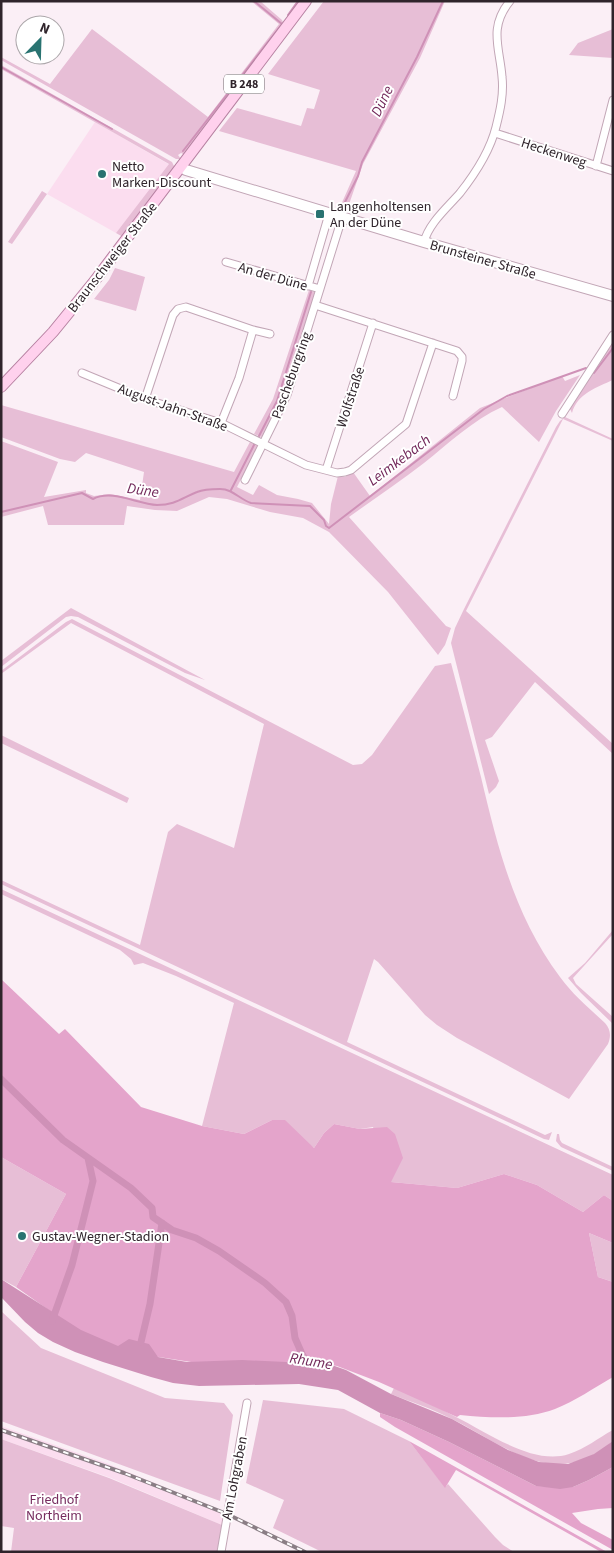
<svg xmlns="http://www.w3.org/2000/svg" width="614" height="1553" viewBox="0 0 614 1553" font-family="'Source Sans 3',sans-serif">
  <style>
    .built { fill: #fbddef }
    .green { fill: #e7bed6 }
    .forest { fill: #e4a4cb }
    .water { fill: #cf91b7 }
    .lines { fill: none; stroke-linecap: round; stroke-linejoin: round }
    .stream { stroke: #cf91b7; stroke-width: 2 }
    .canal { stroke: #cf91b7; stroke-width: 7 }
    .street-casing { stroke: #c2a6b6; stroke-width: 9 }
    .secondary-casing { stroke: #c2a6b6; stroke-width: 12 }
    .primary-casing { stroke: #b681a1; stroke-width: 12 }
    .street { stroke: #fff; stroke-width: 7 }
    .secondary { stroke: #fff; stroke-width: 10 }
    .primary { stroke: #ffd1ed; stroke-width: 10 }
    .rail-casing { stroke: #8a7e85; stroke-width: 4 }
    .rail { stroke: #fff; stroke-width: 2; stroke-dasharray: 5.5; stroke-linecap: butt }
    .poi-dot { fill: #297371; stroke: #fff; stroke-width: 2 }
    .labels { text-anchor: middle; stroke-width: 4; stroke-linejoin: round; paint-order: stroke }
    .shield { fill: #fff; stroke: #6d666b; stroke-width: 1 }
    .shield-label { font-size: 12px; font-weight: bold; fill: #2f242b }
    .street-label { font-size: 14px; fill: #2f242b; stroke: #fff }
    .poi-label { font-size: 14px; fill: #2f242b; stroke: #fff; text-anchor: start }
    .park-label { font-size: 14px; fill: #772d5f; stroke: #fff }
    .water-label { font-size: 15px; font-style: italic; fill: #72285a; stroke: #fff }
  </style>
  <rect width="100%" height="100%" fill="#fbeff6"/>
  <path class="built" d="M95,122L170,165L116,233L47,194Z
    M1,1426L106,1463L225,1512L222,1525L111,1478L1,1439Z"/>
  <path class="green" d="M251,1H260L282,20L284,24L185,155L181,153L178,155L181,159H176L1,60V57L50,84L92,29L208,117L279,24Z
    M324,1H445L420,58L363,164L347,210L345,209L342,211L339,210L340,207L356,171L219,131L237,108L301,126L307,108L314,109L320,90L268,74Z
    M613,29V58L569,55L578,43Z
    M1,65L172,162L175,168L123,237L116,233L169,164L1,69Z
    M42,191L47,194L12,244L8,242Z
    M115,268L145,277L136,311L94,299L109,280Z
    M309,290L316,293L282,400L264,436L261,437L254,434L273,399Z
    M613,339V380C597,387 577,394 572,413L569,407Z
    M580,375L556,411L539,442L502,407C473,420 448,444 424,463C399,482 374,499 349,517L446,626L451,628L445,645L438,655L388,592L329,532L303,518L270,512L227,499L209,497L177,511L155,510L127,506L124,525H48L43,506L1,517V441L58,462L44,497L86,490V493L94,496L110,494L140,500L144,472L86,453L75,462L60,459L1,437V405L234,472L251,440L258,446L237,487L253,495L259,485L277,495L298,499L312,503L329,524L331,504L338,476L345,477L353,472L370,496L480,408L562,376L565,381Z
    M565,417L613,439V441L563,419L466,611L613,744V754L535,682L492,737L485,740L499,781L496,787L489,794L451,643L455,628L464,609L556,427L560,421Z
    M71,608L205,680L185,673L78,617L71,616L66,617L1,667V661Z
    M72,619L353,765L362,764L372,755L435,666L451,663C461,701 471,739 481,777C498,849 515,917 560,977C573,995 590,1009 605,1023C611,1030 611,1036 608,1044L569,1099L457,1038L437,1025L425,1015L378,962L374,959L347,1042L545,1135L552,1132L549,1140L544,1139L1,884V880L140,945L168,832L177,824L234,848L264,724L71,623L1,674V671L66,622Z
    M1,735L129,798L127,803L1,743Z
    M1,889L613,1175V1201L604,1195L583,1212L537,1185L504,1174L457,1188L391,1182L373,1127L360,1129L334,1124L324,1133L314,1148L272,1120L244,1134L202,1126L234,1003L176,976L143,963L134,965L131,959L120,950L1,894Z
    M613,930V934L573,978L576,984L613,1017V1024L581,993L568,978L585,963Z
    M557,1134H559L560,1140L562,1143L613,1167V1171L561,1147L556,1141Z
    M1,1157L66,1194L16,1287L1,1279Z
    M589,1233L613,1243V1282L598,1277Z
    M1,1311L41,1348L165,1398L224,1403L233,1415L220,1501L1,1421Z
    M394,1388C415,1397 436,1406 456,1417C487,1432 533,1466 569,1454C585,1449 598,1438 613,1430V1441C555,1492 506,1446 452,1419C433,1409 411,1402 391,1394Z
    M263,1400L344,1409L409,1441L445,1487L448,1484L495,1537L503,1545L514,1552H322L273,1528L284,1500L246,1483Z
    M1,1439L109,1478L222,1525L217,1552H11L14,1528L1,1526Z"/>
  <path class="forest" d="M1,979L59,1034L65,1029L141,1107L202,1126L244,1134L272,1120H285L314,1148L324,1133L334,1124L360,1129L387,1127L395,1134L403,1158L391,1182L457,1188L504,1174L537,1185L583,1212L604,1195L613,1201V1243L589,1233L598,1277L613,1282V1377C594,1388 575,1401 555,1409C525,1420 492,1418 460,1415L457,1417L379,1382L337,1366L316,1362L217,1366L146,1355L98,1342L70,1325L16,1287L66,1194L1,1157Z
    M380,1413L401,1420L449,1442L536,1486L573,1487L589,1480L613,1467V1508L598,1509L572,1513L581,1523L613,1540V1550L395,1427L380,1417Z
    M409,1441L607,1552H601L456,1470L445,1488Z"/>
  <path class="water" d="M1,1279L81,1330L118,1346L129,1339L149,1344L158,1357L187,1362L242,1360L329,1364L346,1370L391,1394L452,1419L508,1450L539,1462L568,1464L594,1454L613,1441V1467L589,1480L573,1487L560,1489L536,1486L449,1442L401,1420L380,1413L338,1390L299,1384L199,1386L173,1383L151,1377L103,1362L75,1352L53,1342L38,1333L25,1322L1,1297Z"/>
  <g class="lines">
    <path class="stream" d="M288,15L298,1
      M1,67L112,129
      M183,151L282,24L254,1
      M341,210L358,176L362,162L417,57L443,1
      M259,436L277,401L311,292
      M231,490L255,443
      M1,512L82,493L93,499C112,489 137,504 157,505C175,505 182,498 197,492C204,489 213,489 220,489C233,489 239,499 251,503L310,506L324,520L326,526L329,528L484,409L507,396L586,368L594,373L613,348"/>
    <path class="canal" d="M1,1079L63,1140L131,1188L152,1208L153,1217L172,1230L196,1238L219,1251L265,1283L286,1302L292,1316L295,1338L302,1354L312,1370
      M52,1321L72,1265L93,1181L88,1158
      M141,1342L150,1304L162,1223"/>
    <defs>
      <path id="street" d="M495,133L613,171
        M596,166L613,100
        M424,242C429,223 447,208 460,193C475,174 490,151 496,127C500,111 504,94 502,77C500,48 488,28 510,1
        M226,262L320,289
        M308,286L329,214
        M315,305L457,351L462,357V361L453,396
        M253,330L270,334
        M82,373L145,399L221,423L306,465L337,473L345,472L351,470L406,424L433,343
        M145,399L173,315L178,309L186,307L253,330L239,378L221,423
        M562,414L613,335
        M326,470L373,323
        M245,480L287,395L342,218
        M221,1552L247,1403"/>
      <path id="secondary" d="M181,167L186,170L424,242L613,296"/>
      <path id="primary" d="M1,387L53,332L93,283L306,1"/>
    </defs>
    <use href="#street" class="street-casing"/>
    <use href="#secondary" class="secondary-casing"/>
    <use href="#primary" class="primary-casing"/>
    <use href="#street" class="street"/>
    <use href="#secondary" class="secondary"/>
    <use href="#primary" class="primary"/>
    <defs>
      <path id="rail" d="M1,1430L124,1473L227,1514L305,1552"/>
    </defs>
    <use href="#rail" class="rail-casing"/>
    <use href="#rail" class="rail"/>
  </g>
  <g class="poi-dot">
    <circle cx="102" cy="174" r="5"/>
    <rect x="315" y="209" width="10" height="10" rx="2.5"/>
    <circle cx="22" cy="1236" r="5"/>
  </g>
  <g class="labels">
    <rect class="shield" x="224" y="74.5" width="40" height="19" rx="4"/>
    <g class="shield-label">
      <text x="244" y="88">B 248</text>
    </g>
    <g class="street-label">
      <text transform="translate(554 152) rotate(18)" y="5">Heckenweg</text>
      <text transform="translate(112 257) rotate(-52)" y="5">Braunschweiger Straße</text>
      <text transform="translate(483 259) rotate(16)" y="5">Brunsteiner Straße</text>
      <text transform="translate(273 276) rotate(16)" y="5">An der Düne</text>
      <text transform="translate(291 375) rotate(-70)" y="5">Pascheburgring</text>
      <text transform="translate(350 397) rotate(-72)" y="5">Wolfstraße</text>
      <text transform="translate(173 407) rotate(20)" y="5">August-Jahn-Straße</text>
      <text transform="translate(234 1478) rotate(-79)" y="5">Am Lohgraben</text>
    </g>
    <g class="poi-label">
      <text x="112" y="171">Netto<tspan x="112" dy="16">Marken-Discount</tspan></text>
      <text x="330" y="211">Langenholtensen<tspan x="330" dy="16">An der Düne</tspan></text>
      <text x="32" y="1241">Gustav-Wegner-Stadion</text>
    </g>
    <g class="park-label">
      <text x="54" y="1504">Friedhof<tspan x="54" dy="16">Northeim</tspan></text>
    </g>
    <g class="water-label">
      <text transform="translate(382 101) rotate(-64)" y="5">Düne</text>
      <text transform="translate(399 460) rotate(-37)" y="5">Leimkebach</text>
      <text transform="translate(143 490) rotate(8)" y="5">Düne</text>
      <text transform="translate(311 1361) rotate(9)" y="5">Rhume</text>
    </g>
  </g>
  <rect width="614" height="1553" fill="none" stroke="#2f242b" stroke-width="5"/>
  <g transform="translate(40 40) rotate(23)"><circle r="24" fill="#ffffff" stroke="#aca7aa"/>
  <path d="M0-4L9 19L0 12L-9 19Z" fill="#297371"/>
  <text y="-8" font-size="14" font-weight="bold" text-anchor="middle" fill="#2f242b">N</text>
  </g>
</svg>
